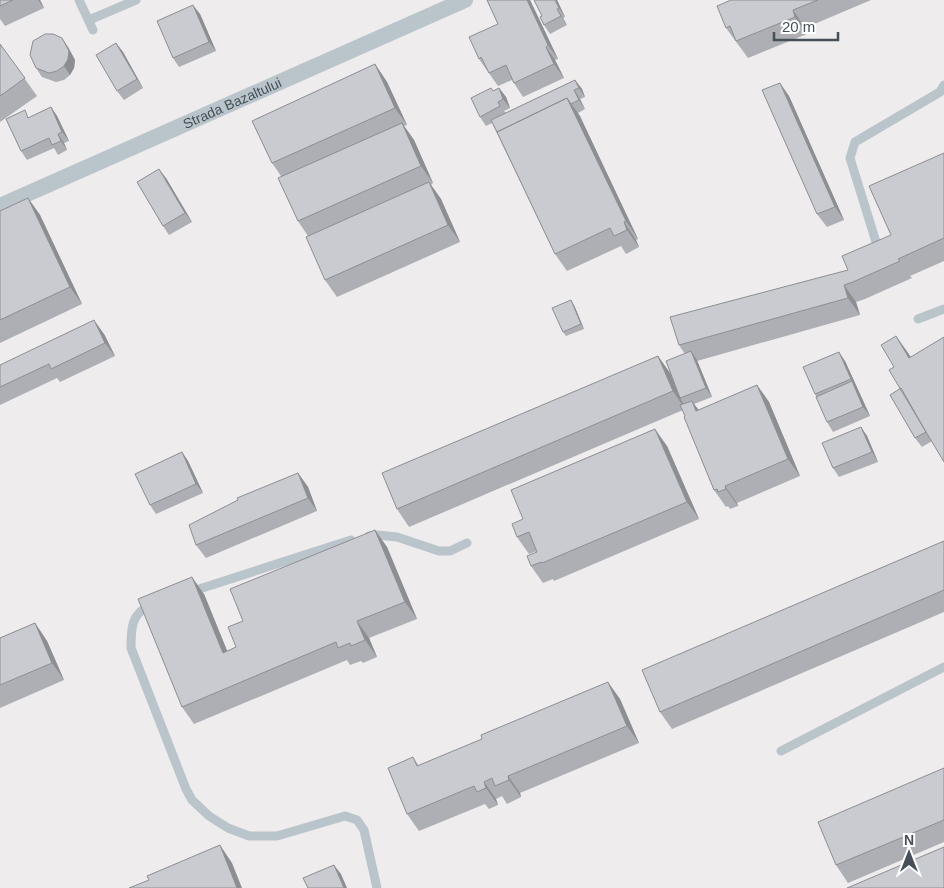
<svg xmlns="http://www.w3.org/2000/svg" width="944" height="888" viewBox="0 0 944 888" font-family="Helvetica,sans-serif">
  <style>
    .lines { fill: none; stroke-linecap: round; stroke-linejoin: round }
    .lane { stroke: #bac4cb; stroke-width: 9 }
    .street { stroke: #bac4cb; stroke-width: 16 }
    .wall { fill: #adafb4 }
    .shaded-wall { fill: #8d8e92 }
    .building { fill: #c9cbd1; stroke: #8d8e92 }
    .labels { text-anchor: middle; stroke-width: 4; stroke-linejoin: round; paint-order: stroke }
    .street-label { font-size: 14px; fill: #455058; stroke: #fff }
  </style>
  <rect width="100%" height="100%" fill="#eeecec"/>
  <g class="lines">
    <path class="lane" d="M79,0L93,30
      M89,20L136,0
      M876,242L850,158L855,142L940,92L944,85
      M918,319L944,309
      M369,536L377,535L397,537L439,551H450L467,543
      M190,592L351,540
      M152,605C131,612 131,629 131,648L186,789L192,800L209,816L228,828L249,836H277L345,816L357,820L364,830L377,888
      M781,751L944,667"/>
    <path class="street" id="s1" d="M0,206L465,0"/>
  </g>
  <path class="wall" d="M0,0H40L44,8L5,26L0,19Z
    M487,0H530L558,59L555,60L564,78L523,97L512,80L498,86L479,59L498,24Z
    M557,0L565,17L563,18L567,25L550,34L544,25L542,16Z
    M731,0H871L805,28L807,34L748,58L726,28Z
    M200,14L216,51L179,67L173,58Z
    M116,43L123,52L143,88L124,100L117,91Z
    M0,44L37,96L0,122Z
    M68,47L75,60L74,68L70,75L64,80L56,82L42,77L36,68Z
    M375,64L387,82L407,125L404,126L414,140L433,183L431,185L441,199L460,242L337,297L325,280L308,236L298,221L281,176L272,163Z
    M575,80L582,89L585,97L580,99L585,109L578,113L638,239L636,240L639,247L626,254L621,246L567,271L555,254L492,123L486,126L480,117L494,91L499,88L506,97L510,108L504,111L506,113Z
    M789,96L844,220L827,227L817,214Z
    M51,107L57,116L69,141L64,143L67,150L58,155L54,148L27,160L21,151L30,117Z
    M944,153V261L910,276L912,278L865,299L856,302L860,315L697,361L712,397L694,404L699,410L757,385L769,402L800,476L737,503L738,506L730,509L728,506L726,507L714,490L683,410L409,527L397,509L658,356L670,373L685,354L679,345L848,270L891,235Z
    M166,178L192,222L169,235L163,226Z
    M28,198L40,215L82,304L0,343V211Z
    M574,305L584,329L566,336L563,332Z
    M104,334L115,356L60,382L57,378L0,405V365Z
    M896,336L911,357L932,441L922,447L915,438L894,367Z
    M845,361L870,416L833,432L827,422L815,394Z
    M861,427L867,436L878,462L839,477L833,468Z
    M667,446L699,519L554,581L553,579L543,583L531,566L537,551L529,554L517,537L523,519Z
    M182,452L188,461L203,493L156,514L150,505Z
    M298,473L308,487L317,511L206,558L196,545Z
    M375,530L387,547L417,619L369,638L377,657L363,663L361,661L350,665L347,660L194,724L182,707L204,594L227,651L236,647L243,621Z
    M944,541V612L672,729L660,712Z
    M35,623L47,641L64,680L0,708V638Z
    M620,699L639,743L520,793L521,797L507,804L502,796L496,799L498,805L489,809L485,804L419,831L407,814L413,757L419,766Z
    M944,768V842L848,883L836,865Z"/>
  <path class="shaded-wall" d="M38,0H40L44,8Z
    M527,0H530L558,59L548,45Z
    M555,0H557L565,17L559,8Z
    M193,5L200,14L216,51L209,42Z
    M557,9L563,18L567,25L561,16Z
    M793,10L805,28L807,34L795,17Z
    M62,38L68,47L75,60L74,68L70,75L64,66Z
    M116,43L123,52L143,88L137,79Z
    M546,47L555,60L564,78L554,64Z
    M375,64L387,82L407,125L395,108Z
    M575,80L582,89L585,97L579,88Z
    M780,83L789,96L844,220L835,207Z
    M499,88L506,97L510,108L503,99Z
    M574,90L580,99L585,109L579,100Z
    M567,98L580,116L638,239L626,221Z
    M51,107L57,116L69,141L62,132Z
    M402,123L414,140L433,183L421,166Z
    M58,134L64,143L67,150L61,141Z
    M159,169L166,178L192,222L185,213Z
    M429,182L441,199L460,242L448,225Z
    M28,198L40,215L82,304L70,287Z
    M624,222L636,240L639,247L627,230Z
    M844,285L856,302L860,315L848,298Z
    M571,300L574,305L584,329L581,324Z
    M94,320L104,334L115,356L105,343Z
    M896,336L908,353L921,375L909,358Z
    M691,351L697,360L712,397L706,388Z
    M839,352L845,361L870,416L863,407Z
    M658,356L670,373L685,409L673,391Z
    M757,385L769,402L800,476L788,459Z
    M692,401L704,418L696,411Z
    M861,427L867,436L878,462L872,452Z
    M655,429L667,446L699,519L687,502Z
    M182,452L188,461L203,493L196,484Z
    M298,473L308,487L317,511L308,498Z
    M725,486L737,503L738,506L726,489Z
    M375,530L387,547L417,619L405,602Z
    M192,577L204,594L235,670L223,653Z
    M357,621L369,638L377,657L365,640Z
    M35,623L47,641L64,680L52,663Z
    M608,682L620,699L639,743L627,726Z
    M508,776L520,793L521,797L509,780Z
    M484,782L496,799L498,805L486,788Z
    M220,845L232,863L242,888H237Z
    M334,865L341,874L347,888H344Z"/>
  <path class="building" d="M0,0H13L0,6Z
    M487,0H527L548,45L546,47L554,64L514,83L506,65L489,73L481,57L479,59L469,37L498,24Z
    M534,0H555L559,8L557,9L561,16L544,25L540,17L542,16Z
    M731,0H818L793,10L795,17L736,41L730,26L726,28L717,6Z
    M193,5L209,42L173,58L157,21Z
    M45,34H53L62,38L69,51L68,59L64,66L57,71L49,73L36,68L30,55L33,41Z
    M116,43L137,79L117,91L96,55Z
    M0,44L25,78L0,96Z
    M375,64L395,108L272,163L252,121Z
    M575,80L579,88L574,90L579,100L571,104L567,98L497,132L491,120Z
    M780,83L835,207L817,214L762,90Z
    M491,88L493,91L499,88L503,99L498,102L500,106L480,117L471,98Z
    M567,98L626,221L624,222L627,230L614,236L610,228L555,254L497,132Z
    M51,107L62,132L58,134L61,141L52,145L49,138L21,151L6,119L25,110L28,118Z
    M402,123L421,166L298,221L278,178Z
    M944,153V238L898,259L900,261L853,282L844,285L848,298L679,345L670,317L848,270L842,256L891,235L869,186Z
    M159,169L185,213L163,226L137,182Z
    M429,182L448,225L325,280L306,237Z
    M28,198L70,287L0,320V211Z
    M571,300L581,324L563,332L552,308Z
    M94,320L105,343L51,369L49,364L0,387V365Z
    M896,336L909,358L944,337V462L889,370L894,367L881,345Z
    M691,351L706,388L680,398L666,361Z
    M839,352L851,379L815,394L803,367Z
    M658,356L673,391L397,509L382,473Z
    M852,381L863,407L827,422L816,397Z
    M757,385L788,459L725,486L726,489L718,492L717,489L714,490L684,417L685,416L680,405L692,401L696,411Z
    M901,388L926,432L915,438L890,395Z
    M861,427L872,452L833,468L822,443Z
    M655,429L687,502L542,563L541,562L531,566L527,556L537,552L529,532L517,537L512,524L523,519L511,490Z
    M182,452L196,484L150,505L135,474Z
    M298,473L308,498L196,545L189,525L238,500L237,498Z
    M375,530L405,602L357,621L365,640L351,646L350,643L338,648L336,642L182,707L138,599L192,577L223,653L236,647L228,627L243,621L230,589Z
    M944,541V590L660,712L642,670Z
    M35,623L52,663L0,685V638Z
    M608,682L627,726L508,776L509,780L495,786L492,778L484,782L486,788L477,792L474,786L407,814L388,768L413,757L417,766L482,739L481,735Z
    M944,768V820L836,865L818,822Z
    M220,845L237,888H129L149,880L147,876Z
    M944,847V888H847Z
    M334,865L344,888H308L303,878Z"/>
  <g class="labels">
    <g class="street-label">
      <text dy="5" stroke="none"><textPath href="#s1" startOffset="254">Strada Bazaltului</textPath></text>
    </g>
  </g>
  <g transform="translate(909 853)" stroke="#ffffff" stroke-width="4" paint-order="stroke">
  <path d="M0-4L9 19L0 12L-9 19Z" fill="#455058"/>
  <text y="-8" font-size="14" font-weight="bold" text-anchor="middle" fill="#455058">N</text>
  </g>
  <path d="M774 32v8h64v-8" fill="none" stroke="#455058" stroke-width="2.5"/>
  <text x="782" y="32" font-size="15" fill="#455058" stroke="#ffffff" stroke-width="4" paint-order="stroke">20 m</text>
</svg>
